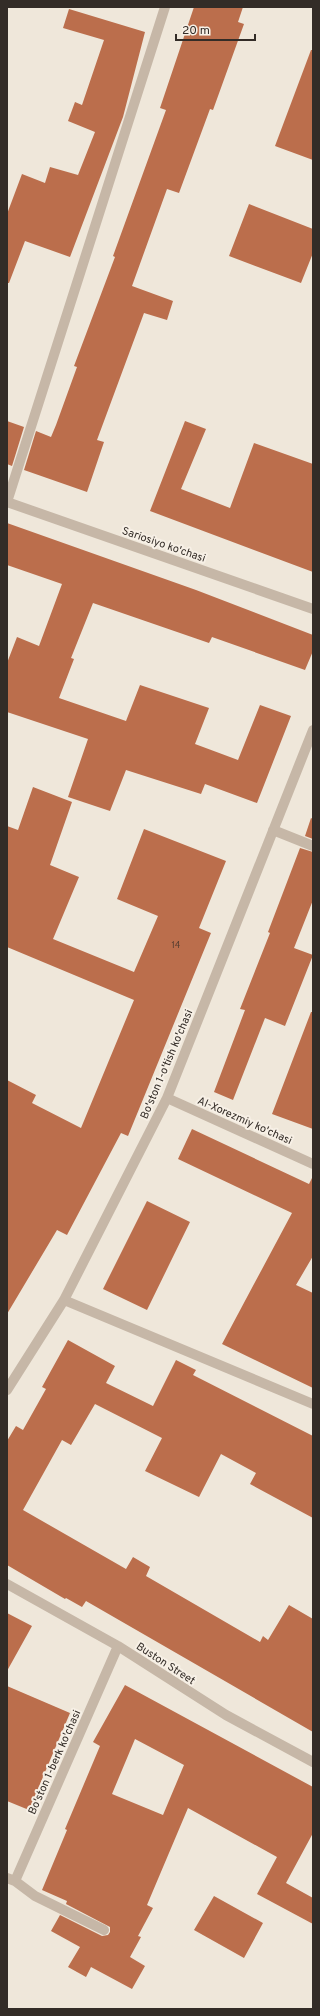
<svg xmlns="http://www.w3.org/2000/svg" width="320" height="2016" viewBox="0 0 320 2016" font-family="Overpass,sans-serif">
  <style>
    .building { fill: #bb6e4c; fill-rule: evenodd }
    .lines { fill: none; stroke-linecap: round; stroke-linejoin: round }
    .minor { stroke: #c6b7a7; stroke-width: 10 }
    .labels { text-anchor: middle; stroke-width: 4; stroke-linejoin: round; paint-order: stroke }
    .number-label { font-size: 9px; fill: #553c30 }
    .street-label { font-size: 11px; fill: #332c27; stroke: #f7f0e6 }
  </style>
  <rect width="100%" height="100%" fill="#efe7da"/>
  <path class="building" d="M194,7H243L238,22L244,24L213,110L210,109L179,193L167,189L132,286L173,301L167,320L144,313L97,440L104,442L87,492L24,470L36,431L51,437L56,425L77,367L74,366L115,257L113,256L166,110L160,108Z
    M69,9L145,32L123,117L70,257L25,241L9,283H7V214L22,174L45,183L50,167L78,175L95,132L68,121L75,102L82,105L104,40L63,28Z
    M311,50H313V160L275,146Z
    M249,204L313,229V253L301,283L229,256Z
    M7,421L24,427L12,466L7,464Z
    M185,421L206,429L181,489L230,508L254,443L313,464V572L150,511Z
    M7,523L196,590L313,635V651L305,670L212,637L209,643L93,603L71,658L74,659L59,698L126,721L140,685L209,708L195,744L238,760L260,705L291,716L257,803L205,784L201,794L126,770L110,811L68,797L88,739L7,712V663L17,637L39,646L62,584L7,565Z
    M33,787L72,802L50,865L79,877L53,939L134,972L158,916L117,899L144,829L226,861L199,928L211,933L128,1136L121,1133L67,1235L57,1230L7,1314V1080L36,1095L32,1103L81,1128L134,1000L7,947V826L18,830Z
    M311,818L313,819V839L305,836Z
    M300,848L313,852V900L294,948L313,955L285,1026L265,1018L233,1100L214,1092L245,1010L240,1009L270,933L268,932Z
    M311,1012H313V1129L272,1114Z
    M192,1129L309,1184L313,1176V1256L296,1285L313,1293V1388L222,1344L292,1213L178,1159Z
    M147,1201L190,1222L147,1310L103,1289Z
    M68,1340L115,1366L106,1383L153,1406L176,1360L196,1370L193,1375L313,1436V1518L250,1484L256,1473L221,1454L199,1497L145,1471L162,1438L95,1404L71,1445L62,1440L23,1510L126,1569L133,1557L150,1567L146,1576L260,1642L263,1636L268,1640L289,1605L313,1619V1732L86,1601L82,1607L66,1598L65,1599L7,1565V1441L16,1426L23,1430L46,1389L42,1387Z
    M7,1613L32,1626L7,1671Z
    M125,1685L313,1787V1833L286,1883L313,1898V1924L257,1894L277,1857L188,1808L147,1905L153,1908L138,1936L141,1937L130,1957L145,1966L132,1989L91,1967L86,1977L68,1967L80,1947L51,1931L60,1915L102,1936L108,1935L110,1932V1927L66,1904L67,1901L42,1890L67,1830L65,1829L100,1746L93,1742ZM135,1739L184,1765L163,1815L112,1794Z
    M7,1686L70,1713L29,1810L7,1801Z
    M214,1896L263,1923L244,1958L194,1930Z"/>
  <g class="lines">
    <path class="minor" d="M7,502L165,7
      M7,502L313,609
      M273,830L313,846
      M167,1098L313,1164
      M64,1300L313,1404
      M7,1390L64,1300L167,1098L313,730
      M7,1584L118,1646L226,1715L313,1762
      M7,1878L15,1881L118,1646
      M15,1881L35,1896L104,1930"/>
  </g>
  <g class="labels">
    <g class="number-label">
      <text x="176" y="948">14</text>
    </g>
    <g class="street-label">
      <text transform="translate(164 544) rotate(19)" y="4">Sariosiyo ko'chasi</text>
      <text transform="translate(166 1064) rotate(-67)" y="4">Bo'ston 1-o'tish ko'chasi</text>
      <text transform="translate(245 1120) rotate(24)" y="4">Al-Xorezmiy ko'chasi</text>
      <text transform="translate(166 1663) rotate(33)" y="4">Buston Street</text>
      <text transform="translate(54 1762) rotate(-66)" y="4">Bo'ston 1-berk ko'chasi</text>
    </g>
  </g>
  <rect width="320" height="2016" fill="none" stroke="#332c27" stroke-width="16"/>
  <path d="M176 34v6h79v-6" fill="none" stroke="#332c27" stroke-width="2"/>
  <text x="182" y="34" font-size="12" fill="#332c27" stroke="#f7f0e6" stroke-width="3" paint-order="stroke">20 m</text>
</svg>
